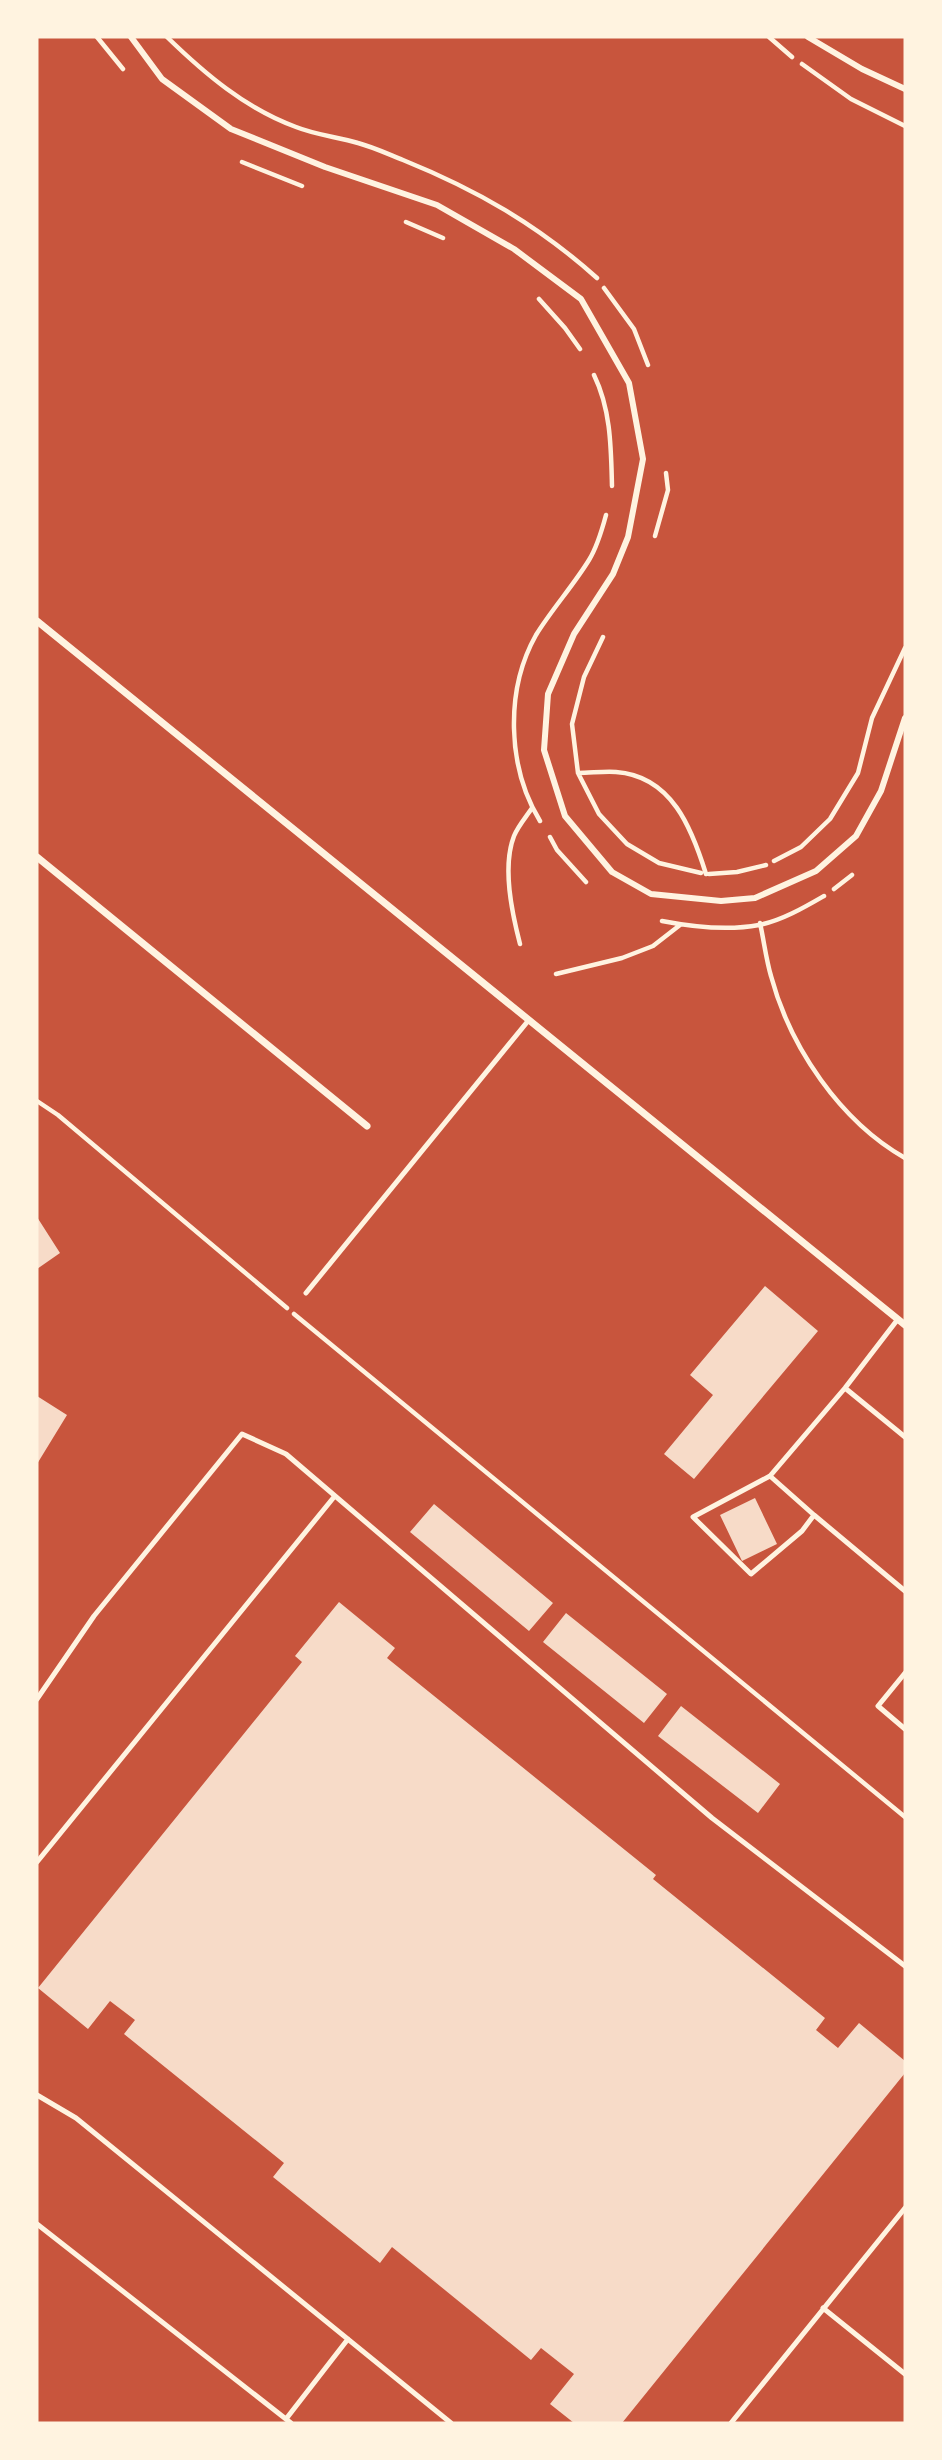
<svg xmlns="http://www.w3.org/2000/svg" width="942" height="2460" viewBox="0 0 942 2460" font-family="'Noto Sans',sans-serif">
  <style>
    .building { fill: #f7dbc8 }
    .lines { fill: none; stroke-linecap: round; stroke-linejoin: round }
    .path { stroke: #fff3e0; stroke-width: 4.5 }
    .service { stroke: #fff3e0; stroke-width: 5 }
    .pedestrian { stroke: #fff3e0; stroke-width: 6 }
    .minor { stroke: #fff3e0; stroke-width: 7 }
  </style>
  <rect width="100%" height="100%" fill="#c8553d"/>
  <path class="building" d="M37,1217L60,1253L37,1269Z
    M765,1286L818,1331L694,1479L664,1454L713,1395L690,1375Z
    M37,1396L67,1415L37,1464Z
    M755,1498L777,1544L742,1561L720,1515Z
    M434,1504L553,1603L529,1631L410,1532Z
    M339,1602L395,1648L387,1658L656,1875L653,1879L825,2018L816,2030L838,2048L859,2023L905,2061V2073L622,2423H574L550,2404L574,2374L541,2348L531,2360L392,2247L380,2263L273,2177L284,2163L124,2034L135,2020L110,2001L88,2029L38,1988L302,1662L295,1656Z
    M566,1613L667,1694L644,1723L543,1642Z
    M681,1706L780,1784L758,1813L658,1736Z"/>
  <g class="lines">
    <path class="path" d="M97,37L123,69
      M167,37C204,73 246,109 296,127C316,135 338,137 358,143C373,147 388,154 403,160C477,190 538,225 597,278
      M769,37L792,57
      M802,64L851,99L905,126
      M242,162L302,186
      M406,222L443,238
      M604,288L634,329L648,365
      M539,299L565,328L580,349
      M594,375C611,410 611,448 612,486
      M655,536L668,490L666,473
      M603,637L584,677L572,724L578,773L599,814L627,844L659,863L701,873
      M578,773C591,773 604,771 616,772C672,776 692,829 706,874
      M540,821C507,767 505,690 536,635C552,609 573,586 589,560C597,547 602,530 606,515
      M550,837L557,850L586,882
      M774,861L801,847L830,819L858,773L872,718L905,648
      M709,874L737,872L766,865
      M834,889L852,875
      M662,921C693,927 727,931 759,925C781,921 805,907 824,896
      M760,923C764,941 766,959 771,976C790,1047 840,1121 905,1158
      M520,944C512,913 502,867 514,836C518,826 526,817 532,808
      M556,974L622,958L653,946L680,925
      M37,1101L58,1115L287,1308
      M294,1314L905,1817"/>
    <path class="service" d="M306,1293L528,1021
      M898,1319L845,1388L770,1476L693,1517L751,1574L802,1531L814,1515L905,1591
      M845,1388L905,1437
      M770,1476L814,1515
      M905,1673L878,1706L905,1729
      M37,1699L94,1616L242,1434L286,1454L712,1818L905,1966
      M37,1862L334,1497
      M37,2095L76,2118L451,2423
      M37,2224L291,2423
      M823,2308L905,2374
      M286,2419L348,2339
      M731,2423L905,2208"/>
    <path class="pedestrian" d="M131,37L162,79L231,129L325,167L437,205L514,249L581,299L629,383L643,459L628,537L613,574L574,634L548,694L544,750L565,816L612,872L651,894L721,901L755,898L816,871L856,836L881,791L905,718
      M808,37L862,69L905,89"/>
    <path class="minor" d="M37,621L905,1325
      M37,857L367,1126"/>
  </g>
  <rect width="942" height="2460" fill="none" stroke="#fff3e0" stroke-width="77"/>
</svg>
